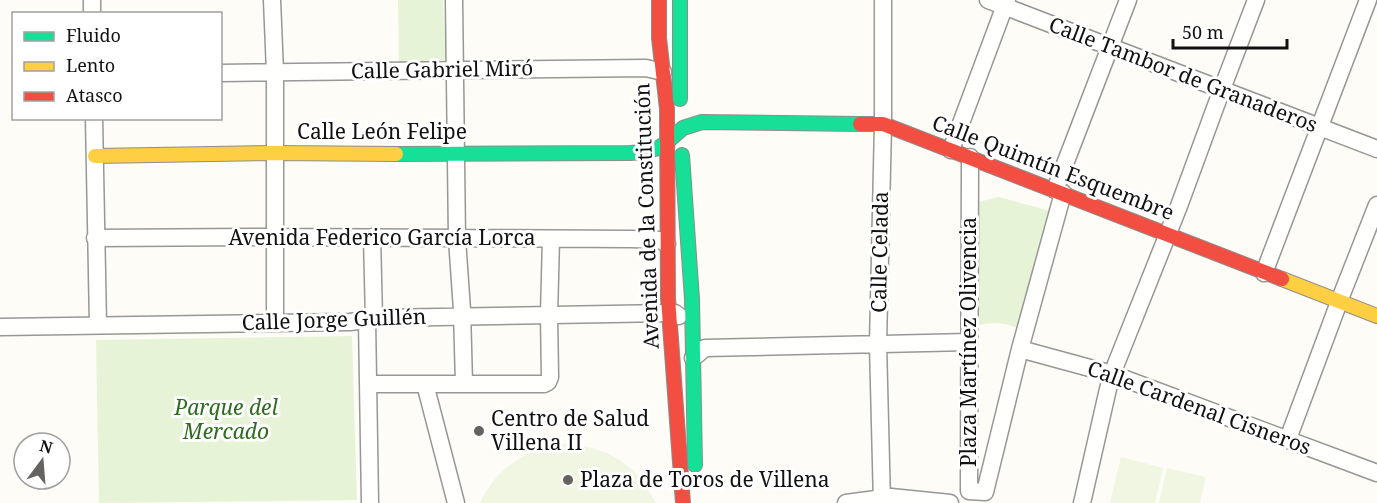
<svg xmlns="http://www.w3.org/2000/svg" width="1377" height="503" viewBox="0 0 1377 503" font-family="'Noto Serif',serif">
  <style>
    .green { fill: #e7f3d7 }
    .pitch { fill: #f0f6e1 }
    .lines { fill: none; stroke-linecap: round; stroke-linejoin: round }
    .street-casing { stroke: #979795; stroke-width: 19 }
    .fast-casing { stroke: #8e8d8b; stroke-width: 16 }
    .slow-casing { stroke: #8e8d8b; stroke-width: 16 }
    .jam-casing { stroke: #8e8d8b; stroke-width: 16 }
    .street { stroke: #fffffe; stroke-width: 16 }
    .fast { stroke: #16e098; stroke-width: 14 }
    .slow { stroke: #ffcf43; stroke-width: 14 }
    .jam { stroke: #f24e42; stroke-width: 14 }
    .poi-dot { fill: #646362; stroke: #fff; stroke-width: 2 }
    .labels { text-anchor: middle; stroke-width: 6; stroke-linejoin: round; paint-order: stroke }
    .street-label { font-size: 21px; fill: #111; stroke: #fff }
    .park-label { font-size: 21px; font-style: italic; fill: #2f6b1f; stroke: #fff }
    .poi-label { font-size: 21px; fill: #111; stroke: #fff; text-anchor: start }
  </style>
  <rect width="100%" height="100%" fill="#fdfcf7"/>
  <path class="green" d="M398,0H443L446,65H399Z
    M999,197L1050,211L1021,329C1004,323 997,321 979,325L977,312L975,203Z
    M352,336L357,500L99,503L96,340Z"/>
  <path class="pitch" d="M564,444C609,447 635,463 656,503H480C498,466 525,450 564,444Z
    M1121,457L1163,468L1155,503H1110Z
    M1167,468L1206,477L1200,503H1159Z"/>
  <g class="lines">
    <defs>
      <path id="street" d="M92,0V14
        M272,0L275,72V323
        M454,0L457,239L462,310L464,384
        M988,0L1377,149
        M220,73L646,68L663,72
        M94,118L98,325
        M951,150L1007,0
        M970,157L969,491L985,492L1020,349L1063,193
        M1055,190L1128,0
        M372,237L374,319
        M95,238L275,237L631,239L660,240L667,244
        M1264,273L1368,0
        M367,320L370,503
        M0,327L350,322L381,318L669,313H675L679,316
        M1020,349L1112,374L1377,473
        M693,358L705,348L969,342
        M368,384H544L548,382L550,377L549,315L551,239
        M425,384L456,503
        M1288,439L1342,294L1377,205
        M846,503L891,497L950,503
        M882,503L878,344L883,124V0
        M1082,503L1108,389L1112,374L1179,206L1222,89L1256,0"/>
      <path id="fast" d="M680,0V99
        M396,154L630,153L644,152L658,148L666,143L683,128L702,122L860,124
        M682,155L692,299L695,465"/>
      <path id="slow" d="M95,156L275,153L396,154
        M1282,279L1377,316"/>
      <path id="jam" d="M659,0V38L667,109L668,298L683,503
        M860,124H883L1282,279"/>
    </defs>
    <use href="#street" class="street-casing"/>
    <use href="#fast" class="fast-casing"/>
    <use href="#slow" class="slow-casing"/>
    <use href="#jam" class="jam-casing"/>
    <use href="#street" class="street"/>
    <use href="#fast" class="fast"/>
    <use href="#slow" class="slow"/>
    <use href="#jam" class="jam"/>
  </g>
  <g class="poi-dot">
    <circle cx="479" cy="431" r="6"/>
    <circle cx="568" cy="480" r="6"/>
  </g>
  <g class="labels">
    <g class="street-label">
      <text transform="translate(442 70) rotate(-1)" y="7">Calle Gabriel Miró</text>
      <text transform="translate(1183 75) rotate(21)" y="7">Calle Tambor de Granaderos</text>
      <text x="382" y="139">Calle León Felipe</text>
      <text transform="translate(1053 168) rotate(21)" y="7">Calle Quimtín Esquembre</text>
      <text transform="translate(647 216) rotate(-92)" y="7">Avenida de la Constitución</text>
      <text x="382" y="245">Avenida Federico García Lorca</text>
      <text transform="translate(880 252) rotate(-89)" y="7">Calle Celada</text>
      <text transform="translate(334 320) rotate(-2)" y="7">Calle Jorge Guillén</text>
      <text transform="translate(969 342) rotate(-90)" y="7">Plaza Martínez Olivencia</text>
      <text transform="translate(1199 408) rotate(20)" y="7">Calle Cardenal Cisneros</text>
    </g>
    <g class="park-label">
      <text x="226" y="415">Parque del<tspan x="226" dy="24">Mercado</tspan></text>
    </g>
    <g class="poi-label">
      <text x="491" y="426">Centro de Salud<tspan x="491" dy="24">Villena II</tspan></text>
      <text x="580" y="487">Plaza de Toros de Villena</text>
    </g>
  </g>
  <rect x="12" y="12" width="210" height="108" fill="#ffffff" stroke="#a0a0a0" stroke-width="1.5"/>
  <rect x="24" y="32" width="30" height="9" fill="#16e098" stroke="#a0a0a0" stroke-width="1.5"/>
  <text x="66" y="42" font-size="18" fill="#111111">Fluido</text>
  <rect x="24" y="62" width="30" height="9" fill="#ffcf43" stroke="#a0a0a0" stroke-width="1.5"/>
  <text x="66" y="72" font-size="18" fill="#111111">Lento</text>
  <rect x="24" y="92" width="30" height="9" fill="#f24e42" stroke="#a0a0a0" stroke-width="1.5"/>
  <text x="66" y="102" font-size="18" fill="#111111">Atasco</text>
  <g transform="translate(42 461) rotate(16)"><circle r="28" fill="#ffffff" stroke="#a0a0a0" stroke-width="1.5"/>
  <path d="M0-4.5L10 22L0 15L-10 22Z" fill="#646362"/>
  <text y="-9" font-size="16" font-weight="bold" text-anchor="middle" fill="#111111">N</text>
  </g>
  <path d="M1173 39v9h114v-9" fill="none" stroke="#111111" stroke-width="3"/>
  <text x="1182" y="39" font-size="18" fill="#111111" stroke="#ffffff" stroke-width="4.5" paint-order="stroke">50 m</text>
</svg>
